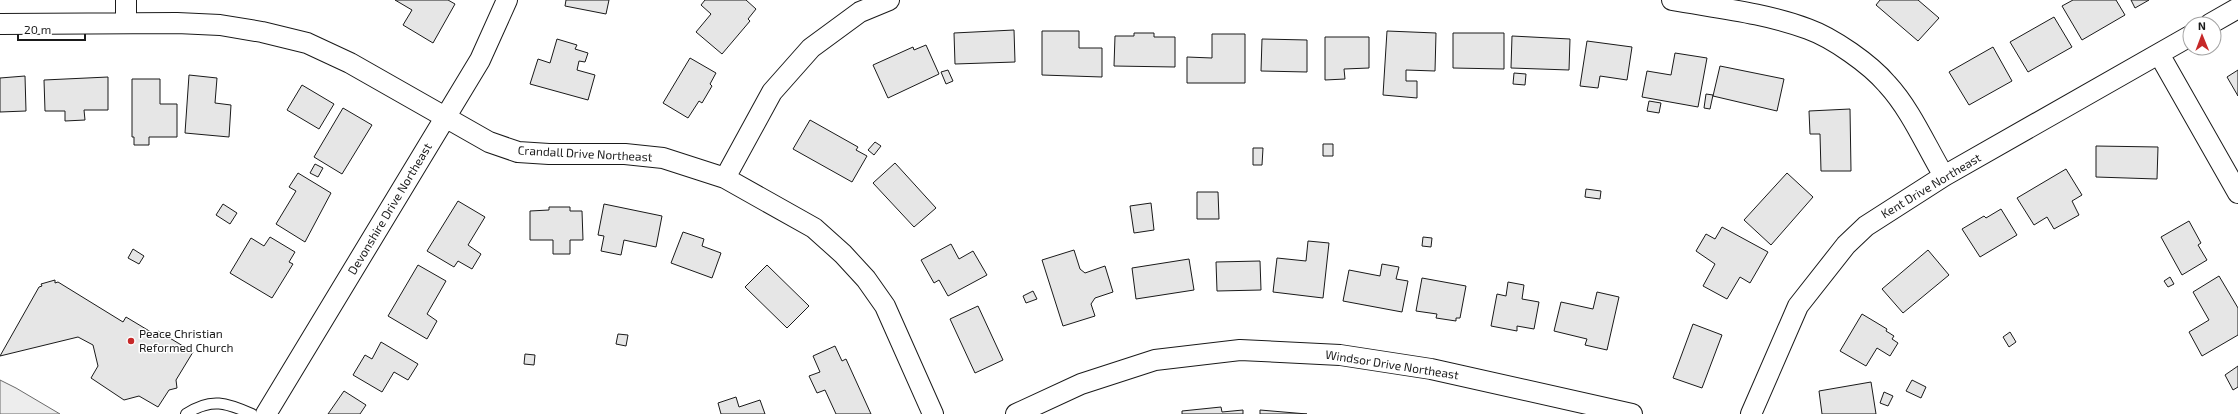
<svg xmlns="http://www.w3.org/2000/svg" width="2238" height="414" viewBox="0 0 2238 414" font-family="'Exo 2',sans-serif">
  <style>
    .built { fill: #ededed; stroke: #6a6a6a }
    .building { fill: #e6e6e6; stroke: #1a1a1a }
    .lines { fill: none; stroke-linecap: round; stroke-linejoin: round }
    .lane-casing { stroke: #1a1a1a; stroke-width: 12 }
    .street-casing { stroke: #1a1a1a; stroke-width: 22 }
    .lane { stroke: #fff; stroke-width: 10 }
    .street { stroke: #fff; stroke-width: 20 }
    .poi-dot { fill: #c62828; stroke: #fff; stroke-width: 1.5 }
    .labels { text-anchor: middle; stroke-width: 3; stroke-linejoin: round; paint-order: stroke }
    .street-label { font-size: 12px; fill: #1a1a1a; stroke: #fff }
    .poi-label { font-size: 12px; fill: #1a1a1a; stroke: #fff; text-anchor: start }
  </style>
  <rect width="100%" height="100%" fill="#fff"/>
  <path class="built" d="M0,380L16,388L60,414H0Z"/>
  <path class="building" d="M395,0H448L455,4L433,43L403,25L412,10Z
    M566,0H609L606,14L565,6Z
    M705,0H746L756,9L748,19L750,21L722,54L696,32L711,14L701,5Z
    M1880,0H1918L1939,18L1918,41L1876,5Z
    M2073,0H2116L2125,15L2082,40L2062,6Z
    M2131,0H2149L2135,8Z
    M2054,17L2072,47L2028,72L2010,42Z
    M1014,30L1015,62L955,64L954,33Z
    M1042,31H1079V48H1102V77L1042,75Z
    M1387,31L1436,33L1435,71L1406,70V81H1417V98L1383,95Z
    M1134,33H1154V37H1175V67L1114,66L1115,36H1134Z
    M1453,33H1504V69L1453,68Z
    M1212,34H1245V83H1187V57L1212,58Z
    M1512,36L1570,39L1569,70L1511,68Z
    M1325,37H1369V68L1344,69L1345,79L1325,80Z
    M557,39L577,45L575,49L588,53L585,62L579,61L577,70L595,75L588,100L530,84L538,59L550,63Z
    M1262,39L1307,40V72L1261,71Z
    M1587,41L1632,47L1627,80L1600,76L1598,88L1580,86Z
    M926,45L939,74L888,98L873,65L913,47L914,50Z
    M1993,47L2012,81L1969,105L1949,72Z
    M1675,53L1707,58L1698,107L1642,97L1647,71L1671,75Z
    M690,58L716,73L710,84L712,86L702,103L699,101L688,118L663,103Z
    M1720,66L1784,79L1777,111L1713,96Z
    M948,70L953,81L946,84L941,72Z
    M2238,70V96L2227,77Z
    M1514,73L1526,74L1525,85L1513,84Z
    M189,75L217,78L215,103L231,105L229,137L185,133Z
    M25,76L26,111L0,112V78Z
    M108,77V110H84L85,120L65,121V111H45L44,80Z
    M132,79H160V104H177V137H149V145H134V137H132Z
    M302,85L334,104L319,129L287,110Z
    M1706,94L1713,95L1710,109L1704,108Z
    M1649,101L1661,103L1659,113L1647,111Z
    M343,108L372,125L342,174L314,157Z
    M1850,109L1851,171H1821L1820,134H1810L1809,111Z
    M810,120L858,147L856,150L867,156L852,182L793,149Z
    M875,142L881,146L874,155L868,150Z
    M1323,144H1333V156H1323Z
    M2096,146L2158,147L2157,179L2096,177Z
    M1253,148H1263L1262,165H1253Z
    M895,163L936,208L914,227L873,183Z
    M315,164L323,168L318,177L310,173Z
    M2066,169L2082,195L2072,201L2079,215L2054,229L2047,217L2034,225L2017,198Z
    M298,173L331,193L305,242L276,224L296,191L289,187Z
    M1787,173L1813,197L1771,245L1744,220Z
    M1586,189L1601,191L1600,199L1585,197Z
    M1197,192H1218L1219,219H1197Z
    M458,201L485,217L468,245L481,254L472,269L458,261L454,267L427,251Z
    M1151,203L1154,230L1134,233L1130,206Z
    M223,204L237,213L230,224L216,215Z
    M604,204L662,216L656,247L624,240L621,255L601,251L604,236L598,235Z
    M549,207H570V211H582L583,240H570V254H553V240H530V211L549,210Z
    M2001,209L2017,235L1980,257L1962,229L1984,216L1986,218Z
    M2189,221L2201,243L2198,245L2207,260L2182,275L2161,237Z
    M1722,227L1768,252L1750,283L1740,277L1727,299L1703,286L1715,264L1696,251L1706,234L1715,239Z
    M683,232L704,239L702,246L721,253L712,278L671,263Z
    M270,237L295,252L289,262L293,264L272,298L230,273L251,238L264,246Z
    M1423,237L1432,238L1431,247L1422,246Z
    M1308,241L1329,243L1323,298L1273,292L1277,258L1306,261Z
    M951,244L959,259L973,251L987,275L948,296L939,280L934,283L921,260Z
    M133,249L144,256L139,264L128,258Z
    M1074,250L1080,269L1085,273L1105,266L1113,292L1095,298L1091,304L1095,316L1063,326L1042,260Z
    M1928,250L1949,275L1903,313L1882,289Z
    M1189,259L1194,290L1136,299L1132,268Z
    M1260,261L1261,290L1217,291L1216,262Z
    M1382,264L1399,267L1396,279L1408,281L1402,312L1343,301L1349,270L1380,276Z
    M418,265L446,281L427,314L437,321L427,339L388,316Z
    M767,265L809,306L787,328L745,287Z
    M2219,276L2238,308V335L2202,356L2189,332L2209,320L2193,292Z
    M2170,277L2174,284L2168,287L2164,281Z
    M1422,278L1466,286L1460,318H1456V321L1436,318L1437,314L1416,311Z
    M55,280V283L58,282L123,322L126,317L156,335L158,331L193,352L176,380L177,388L169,390L158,407L139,396L124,400L91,378L98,366L93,345L78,337L0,356L39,287L42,286L41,284Z
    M1508,282L1524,285L1522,299L1539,302L1534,329L1517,326V331L1491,326L1497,294L1506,296Z
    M1033,291L1037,299L1026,303L1023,296Z
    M1597,292L1619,297L1607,350L1585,345L1587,339L1554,331L1561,302L1593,309Z
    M978,306L1003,360L975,373L950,319Z
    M1862,314L1887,329L1886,331L1894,336L1892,339L1898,343L1890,356L1877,348L1866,366L1840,351Z
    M1693,324L1722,335L1702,388L1673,378Z
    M2010,332L2016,342L2009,347L2003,337Z
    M618,334L628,335L626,346L616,344Z
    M381,342L418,364L408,380L394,372L382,392L353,375L365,355L372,359Z
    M835,346L842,361L846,359L871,414H836L825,390L817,393L809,376L820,372L813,356Z
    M525,354L535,355L534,365L524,364Z
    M2238,366V387L2233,390L2225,375Z
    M1912,380L1926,387L1921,398L1906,391Z
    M1871,382L1876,414H1822L1819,391Z
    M344,391L366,405L360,414H328Z
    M1884,392L1893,396L1888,406L1880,403Z
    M736,397L739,407L760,400L765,414H721L718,403Z
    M1221,407L1222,412L1243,410V414H1182V411Z
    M1260,410L1307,414H1260Z"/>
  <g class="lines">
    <defs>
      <path id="lane" d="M186,414C211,397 227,403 252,414"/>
      <path id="street" d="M126,0V23
        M1672,0C1717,8 1765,13 1808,29C1833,38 1870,64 1887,84C1911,110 1926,146 1944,176
        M0,24L177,23L220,25L262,32L307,43L350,63L489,142L518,152L549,154H625L663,158L725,178L814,228L843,254L866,279L885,306L933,414
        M2210,24L2238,8
        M2159,54L2238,193
        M725,178L772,92L811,48L860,12L889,0
        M266,414L480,60L507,0
        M1016,414L1081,384L1155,360L1240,350L1340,355L1431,369L1632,414
        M1751,414L1798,306L1846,245L1866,226L1944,176L2190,36"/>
    </defs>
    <use href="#lane" class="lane-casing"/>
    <use href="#street" class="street-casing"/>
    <use href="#lane" class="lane"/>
    <use href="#street" class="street"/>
  </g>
  <circle class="poi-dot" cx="131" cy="341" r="4"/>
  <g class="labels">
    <g class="street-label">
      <text transform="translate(585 154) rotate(3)" y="4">Crandall Drive Northeast</text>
      <text transform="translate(1931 186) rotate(-31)" y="4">Kent Drive Northeast</text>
      <text transform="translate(390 209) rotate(-59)" y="4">Devonshire Drive Northeast</text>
      <text transform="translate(1392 365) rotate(9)" y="4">Windsor Drive Northeast</text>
    </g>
    <g class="poi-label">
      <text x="139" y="338">Peace Christian<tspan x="139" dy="14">Reformed Church</tspan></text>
    </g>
  </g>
  <g transform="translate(2202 36) rotate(359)"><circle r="19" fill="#ffffff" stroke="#a3a3a3"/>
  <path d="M0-3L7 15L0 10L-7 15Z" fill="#c62828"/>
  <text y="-6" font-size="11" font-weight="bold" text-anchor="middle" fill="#1a1a1a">N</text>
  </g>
  <path d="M18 34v6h67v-6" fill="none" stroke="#1a1a1a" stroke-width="2"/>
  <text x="24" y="34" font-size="12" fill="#1a1a1a" stroke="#ffffff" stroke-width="3" paint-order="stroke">20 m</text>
</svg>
